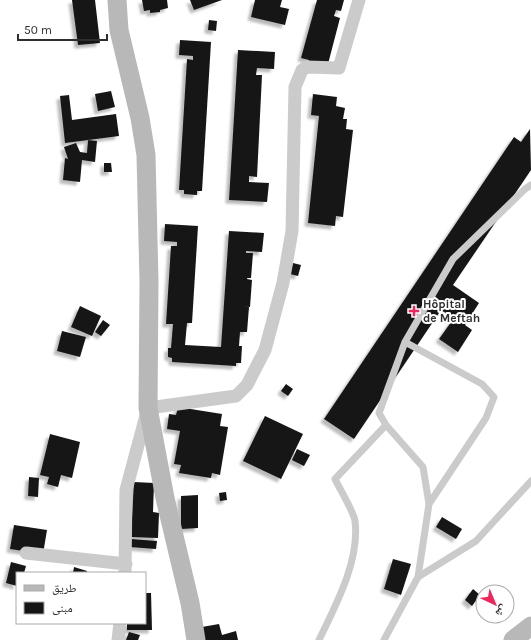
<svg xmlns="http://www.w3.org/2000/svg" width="531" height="640" viewBox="0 0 531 640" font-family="Karla,'Noto Naskh Arabic',sans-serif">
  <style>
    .building { fill: #151515; filter: url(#shadow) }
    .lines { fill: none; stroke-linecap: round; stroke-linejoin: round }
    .lane { stroke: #cbcbcb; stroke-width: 7 }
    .street { stroke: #cbcbcb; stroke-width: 13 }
    .secondary { stroke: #b8b8b8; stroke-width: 19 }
    .poi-dot { fill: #ee265c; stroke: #fff; stroke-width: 1.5 }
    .labels { text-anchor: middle; stroke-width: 4; stroke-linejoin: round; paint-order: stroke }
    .poi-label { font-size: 12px; font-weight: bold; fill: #2e2e2e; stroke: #fff; text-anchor: start }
  </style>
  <defs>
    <filter id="shadow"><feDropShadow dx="-3.5" dy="3.5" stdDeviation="1" flood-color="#0004"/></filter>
  </defs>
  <rect width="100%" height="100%" fill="#fff"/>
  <path class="building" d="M72,0H95L100,43L78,45Z
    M142,0H167L168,8L160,10V12L150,13V10L144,11Z
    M190,0H222L194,10Z
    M255,0H282L280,7L289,9L285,25L251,17Z
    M317,0H344L341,11L336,10L334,16L340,18L328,64L309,63V60L301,58Z
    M209,20L217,21L216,31L208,30Z
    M180,40L211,42L202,191H197V195L184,194V190H179L187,59L193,60V56L179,55Z
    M238,50L275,52L274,69L257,68L256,75H262L257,177L249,176V182L269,183L267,202L229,200Z
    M111,91L115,107L98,111L95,94Z
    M313,94L337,97L336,106L345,108L343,119H347L346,129L353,130L343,217L336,216L335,226L308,223L319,116L311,115Z
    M69,95L72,120L116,114L119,136L65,143L60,96Z
    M530,129L531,170L453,285L479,303L465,325L472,330L458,352L439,339L454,318L441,310L354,439L324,419L514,137L521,142Z
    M88,140L97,141L95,162L82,160L80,182L63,180L65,158L68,159L64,147L76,143L80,152L87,153Z
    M104,163H111L112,172H104Z
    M165,224L198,226L192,323H187L185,345L221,347L229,231L264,233L262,252L246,251V253H253L251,278H247V279L252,280L250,307L243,306L249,307L247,332H240L239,346H242L241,363H236V366L172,362V358L168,357V348H171L173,324H166L171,246H177V242L164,241Z
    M293,263L301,265L298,276L290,274Z
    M80,306L101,316L92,336L71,327Z
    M103,320L110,325L101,336L95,332Z
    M62,331L86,337L80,357L57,351Z
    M286,384L293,389L288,396L281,391Z
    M178,407L222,414L220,426L228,427L220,475L212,473L211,478L179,473L181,465L174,464L180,431L167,429L169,414L176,415Z
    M265,416L303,434L281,479L243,461Z
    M50,434L80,442L72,478L61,475L58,487L47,484L49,477L40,475Z
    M297,449L310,455L304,466L292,460Z
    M29,477L39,478L38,497L28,496Z
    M134,482L154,483L153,512L159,513L158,538L131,537Z
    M226,492L227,500L220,501L219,493Z
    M198,495V528L181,529V496Z
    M442,517L462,529L456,539L436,527Z
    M14,525L47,530L43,554L10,549Z
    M131,539L157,541L156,549L130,547Z
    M393,559L411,564L401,595L384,589Z
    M11,562L26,566L24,573H17V586L6,583Z
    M74,567L87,571V573H73Z
    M473,589L480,595L472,606L465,600Z
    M145,593H151L152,630H127V623H145Z
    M219,624L222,635L236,631L238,640H205L202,627Z
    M129,632L140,635L138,640H126Z"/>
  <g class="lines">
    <path class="lane" d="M405,342L482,384L494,397L486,418L429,504
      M418,577L476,541L531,481
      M319,640C336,605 360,560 355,521C354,512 339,488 335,479L386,425
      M384,640L418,577L429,504L423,467L386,425L379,413L405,342L453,259L525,189L531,185"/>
    <path class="street" d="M26,553L126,564
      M125,573L126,490L148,408L236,396L247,385L265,350L283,283L292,231L295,87L302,70L307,67L339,68L359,0
      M118,640L120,623"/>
    <path class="secondary" d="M117,0L119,30L140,118L146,155L149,282L148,408L165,498L190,603L196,640
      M513,640L531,626"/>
  </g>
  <path class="poi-dot" d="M412 305h4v4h4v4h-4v4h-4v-4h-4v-4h4z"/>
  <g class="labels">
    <g class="poi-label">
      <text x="423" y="308">Hôpital<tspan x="423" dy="14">de Meftah</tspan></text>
    </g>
  </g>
  <rect x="16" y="572" width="130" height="52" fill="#ffffff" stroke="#ababab"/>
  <rect x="24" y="585" width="20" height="6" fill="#b8b8b8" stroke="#ababab"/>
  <text x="52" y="592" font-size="12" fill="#2e2e2e">طريق</text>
  <rect x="24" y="602" width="20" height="12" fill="#151515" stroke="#ababab"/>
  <text x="52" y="612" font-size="12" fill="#2e2e2e">مبنى</text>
  <g transform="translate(495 604) rotate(136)"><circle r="19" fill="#ffffff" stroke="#ababab"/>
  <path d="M0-3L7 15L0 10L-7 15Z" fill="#ee265c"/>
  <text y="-6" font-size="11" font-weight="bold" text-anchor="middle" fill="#2e2e2e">ش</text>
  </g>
  <path d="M18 34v6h89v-6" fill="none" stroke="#2e2e2e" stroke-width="2"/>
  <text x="24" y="34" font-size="12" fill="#2e2e2e" stroke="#ffffff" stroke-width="3" paint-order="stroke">50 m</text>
</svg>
